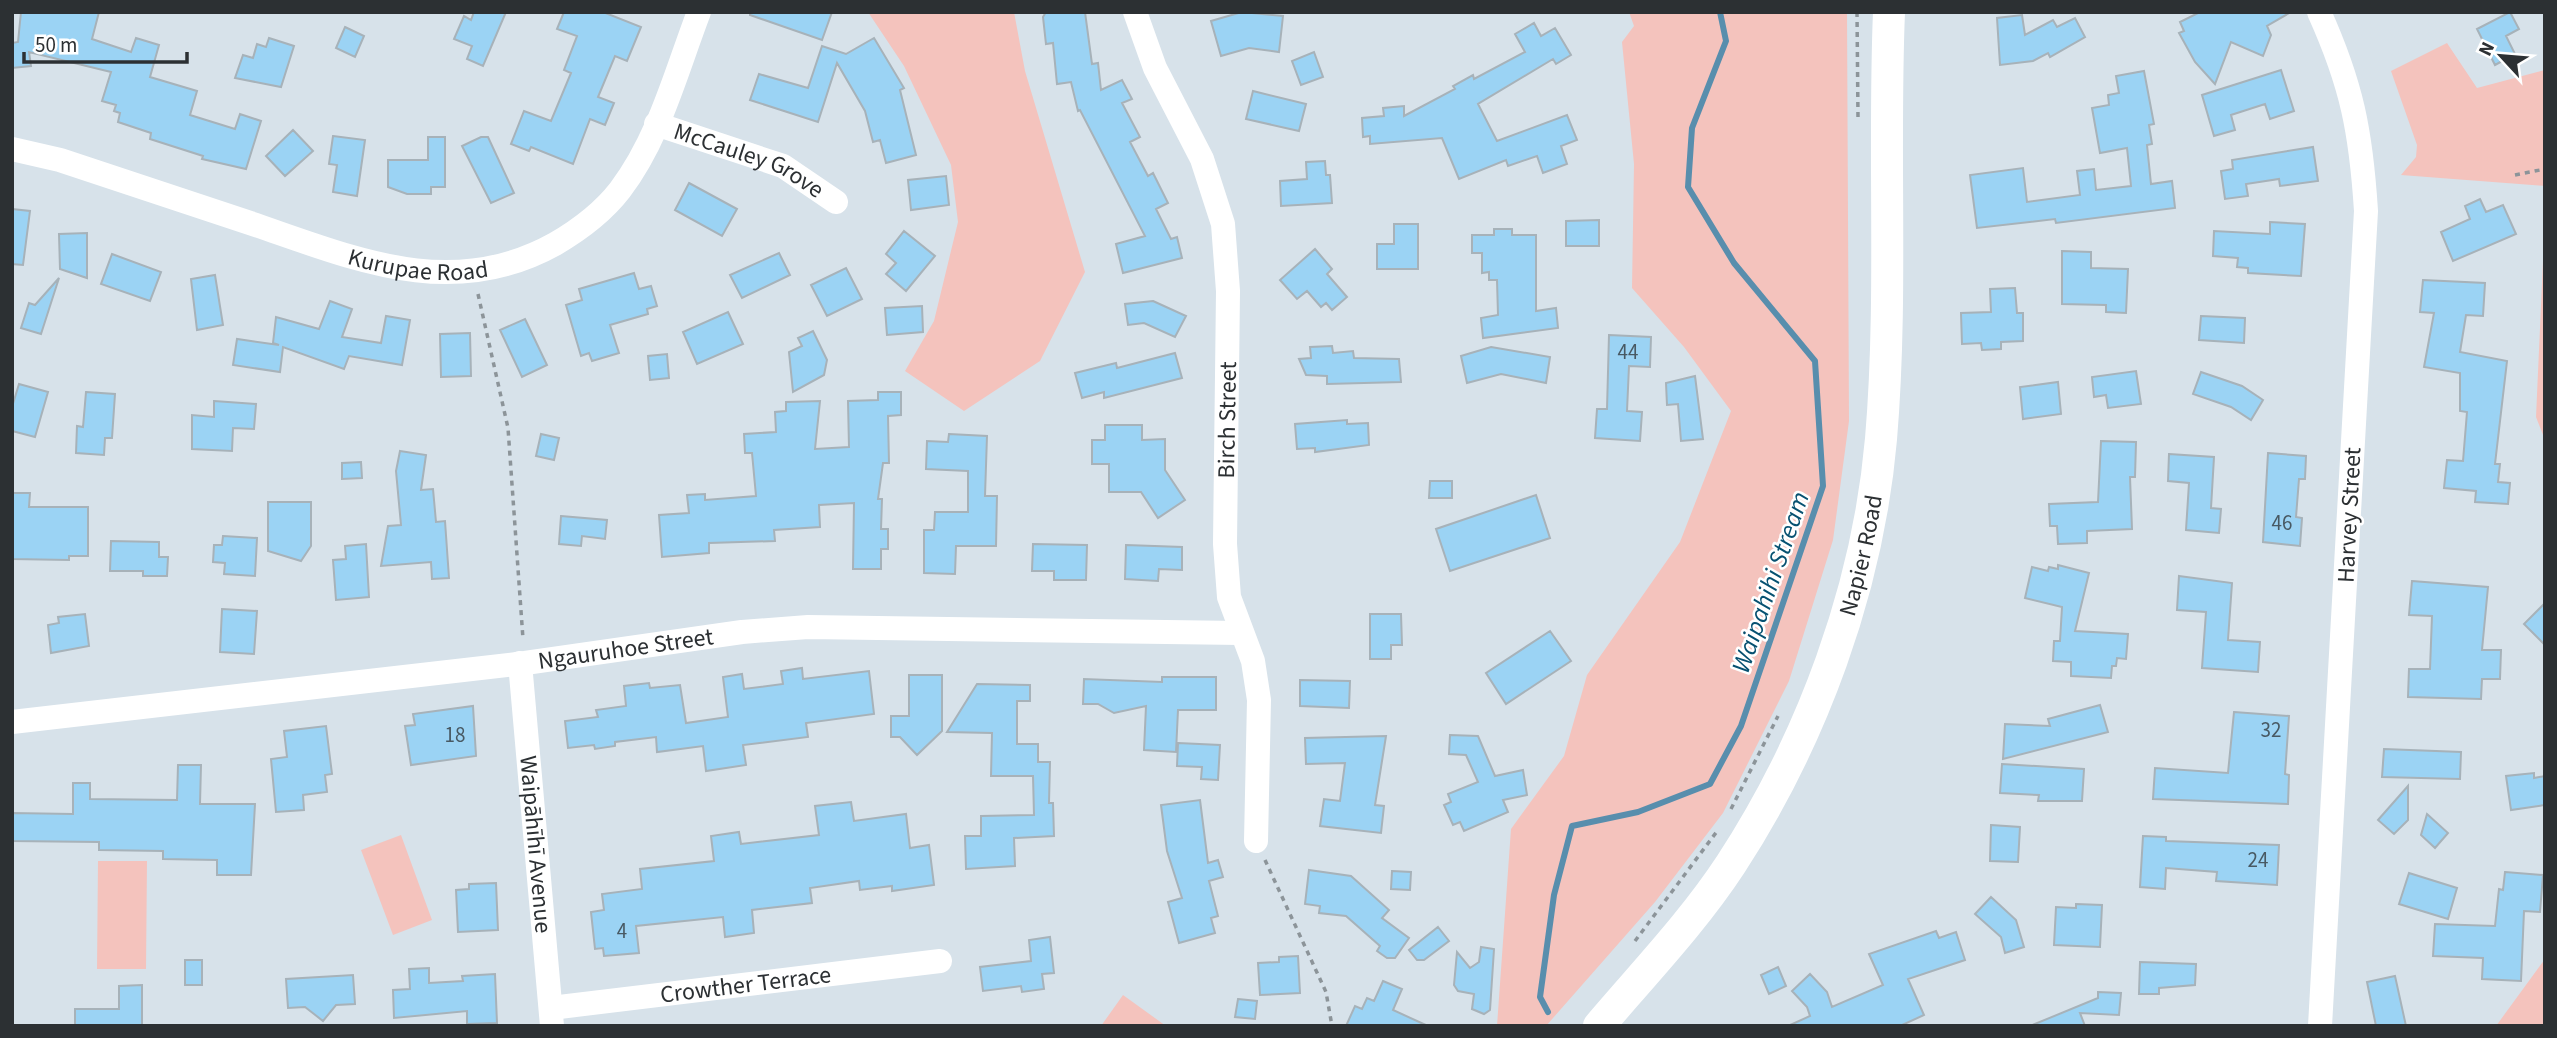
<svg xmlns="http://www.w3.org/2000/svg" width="2557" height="1038" viewBox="0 0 2557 1038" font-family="'Source Sans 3',sans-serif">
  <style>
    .green { fill: #f4c3bd }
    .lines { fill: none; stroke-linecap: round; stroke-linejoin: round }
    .stream { stroke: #588ead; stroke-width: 6 }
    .building { fill: #9bd3f4; stroke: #a7b2b9; stroke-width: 2 }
    .path { stroke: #8c9499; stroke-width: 3.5; stroke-dasharray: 5 5; stroke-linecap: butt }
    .minor { stroke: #fff; stroke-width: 24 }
    .major { stroke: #fff; stroke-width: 32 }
    .labels { text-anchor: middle; stroke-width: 5; stroke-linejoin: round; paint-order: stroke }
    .number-label { font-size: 21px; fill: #485963 }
    .street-label { font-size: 24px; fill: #2c3033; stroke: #fff }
    .water-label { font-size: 26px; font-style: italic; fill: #075171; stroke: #fff }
  </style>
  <rect width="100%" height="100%" fill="#d7e2ea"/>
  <path class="green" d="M868,12H1014L1025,71L1085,272L1040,361L964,411L905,371L934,321L958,222L951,165L904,66Z
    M1629,12H1847L1849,421L1833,540L1789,681L1723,813L1655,902L1546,1026H1497L1511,829L1564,756L1587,675L1680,542L1731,411L1684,347L1632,288L1634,164L1622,42L1634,26Z
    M2447,43L2477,88L2545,70V186L2401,175L2416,157L2417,145L2391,71Z
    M2545,216V440L2536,417Z
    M401,835L432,920L393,935L361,850Z
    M98,861H147L146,969H97Z
    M2545,959V1026H2496Z
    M1123,995L1166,1026H1101Z"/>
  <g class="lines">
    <path class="stream" d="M1548,1012L1540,997L1554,895L1572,826L1638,812L1710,784L1741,726L1823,486L1815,361L1734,263L1688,187L1692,128L1726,41L1720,12"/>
  </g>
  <path class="building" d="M21,12H99L92,39L131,52L136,38L159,45L150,77L197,91L190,115L235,129L240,114L261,121L246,169L202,159L203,156L150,139L151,133L118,122L120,113L114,111L116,105L102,101L111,72L29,52L31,66L12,68V43L18,42Z
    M474,12H506L483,66L467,59L472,46L454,39L464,16L471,20Z
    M564,12H603L641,27L627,61L615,56L598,97L614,103L605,125L590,119L573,164L531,147L529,151L511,144L524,111L551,121L571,73L564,70L577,36L557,29Z
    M750,12H832L822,40L750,15Z
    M1046,12H1085L1092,64L1098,63L1101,90L1122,80L1132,99L1122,103L1140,137L1130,142L1148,176L1153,173L1168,203L1156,209L1171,239L1177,237L1182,258L1123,273L1116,244L1145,236L1080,110L1078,111L1071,82L1057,84L1053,43L1046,44L1043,17Z
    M1242,12L1283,16L1279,52L1249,48L1221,56L1211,21Z
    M2200,12H2291L2267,26L2271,35L2263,56L2231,42L2215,84L2195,62L2179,33L2184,31L2180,22Z
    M2510,12L2519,29L2506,36L2515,54L2495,65L2477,29Z
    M2022,15L2025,35L2053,20L2057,27L2075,18L2085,37L2050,57L2048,53L2033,61L2000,65L1997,18Z
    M1534,23L1541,36L1555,28L1571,55L1556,64L1553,59L1478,104L1497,141L1567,115L1577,140L1561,146L1567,164L1543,173L1537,156L1508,166L1506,160L1459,179L1442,138L1370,144V136L1363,137L1362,118L1384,116L1383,108L1404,106V116L1455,89L1453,86L1473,75L1474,79L1525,52L1515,34Z
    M345,27L364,36L355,57L336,48Z
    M269,38L294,46L281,87L235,78L243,55L253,58L257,44L266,47Z
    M874,38L904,88L900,90L916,155L886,163L880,140L873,142L865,111L837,63L818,122L750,100L759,74L808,88L822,46L846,54Z
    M1314,52L1323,77L1301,85L1292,61Z
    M2281,70L2294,111L2270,119L2265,104L2231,115L2235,130L2214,136L2202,95Z
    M2144,71L2154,124L2149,125L2152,144L2147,145L2151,184L2172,181L2175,208L2056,223L2055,219L1977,228L1970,175L2023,168L2027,202L2080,195L2077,171L2094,169L2096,190L2131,186L2127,148L2100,153L2092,108L2109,105L2108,95L2119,93L2116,76Z
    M1253,91L1306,104L1299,131L1246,119Z
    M293,130L313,151L285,176L266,156Z
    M333,136L365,140L357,196L333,192L337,165L329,164Z
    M428,137H445V187H431V194H407L388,187V160H428Z
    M481,137H488L514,193L491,203L462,146Z
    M2313,147L2318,181L2280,186L2279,179L2246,184L2248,196L2225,199L2221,171L2233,169L2232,160Z
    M1325,161L1326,175H1330L1332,203L1281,206L1280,181L1307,179L1306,162Z
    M946,176L949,205L911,210L908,180Z
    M689,183L737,209L722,236L675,210Z
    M2480,199L2486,212L2503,205L2516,234L2453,261L2441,232L2470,219L2465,206Z
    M12,209L30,211L23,265L12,264Z
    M1599,220V246H1566V221Z
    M2270,222L2305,224L2301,276L2248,273V268L2237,267L2238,258L2213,256L2214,231L2270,234Z
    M1394,224H1418V269H1377V244H1394Z
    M1494,229H1512V235H1536V311L1556,308L1558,328L1483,338L1481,318L1498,315L1497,280H1489V272L1482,273V253H1472V235H1494Z
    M904,231L935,256L906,291L886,274L896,263L886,254Z
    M87,233V278L60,269L59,234Z
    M1315,249L1332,269L1327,274L1347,297L1332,310L1326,303L1321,307L1307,291L1297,299L1280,280Z
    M2062,251L2091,252V268L2128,269L2126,313L2106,312V305L2062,304Z
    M779,253L790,275L742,298L730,275Z
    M112,254L161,272L150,301L101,284Z
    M846,268L862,299L827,316L811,285Z
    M634,273L639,289L651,286L657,306L647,309L648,314L610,325L619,353L592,361L589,353L581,356L566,305L582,300L579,289Z
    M215,275L223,325L197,330L191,279Z
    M59,278L41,334L21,328L29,303L35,305Z
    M2423,280L2485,283L2483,316L2466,315L2460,352L2507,361L2495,464H2500L2498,482L2510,483L2508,504L2475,502L2476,491L2444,488L2447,460L2463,461L2467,412L2460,411V373L2424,367L2434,313L2420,312Z
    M2015,288L2017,313H2023V341L2001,342V349L1982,350L1981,343L1962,344L1961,313L1991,312L1990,289Z
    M330,301L352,309L342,337L381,343L386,316L410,320L402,365L349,356L344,369L283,347L280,372L233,365L237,339L279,345L273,343L276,317L319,329Z
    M1153,301L1186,316L1175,337L1144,323L1128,325L1125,304Z
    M922,306L923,332L887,335L885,308Z
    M728,312L743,344L697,364L683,332Z
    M2201,316L2245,318L2244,343L2199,340Z
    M525,319L547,365L522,377L500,330Z
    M813,331L827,360L824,375L793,392L789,352L802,346L798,338Z
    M470,333L471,376L441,377L440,334Z
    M1609,335L1651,337L1650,367L1629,366L1627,411L1642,412L1640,441L1595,438L1597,409H1607Z
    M1332,346L1333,353L1353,351L1354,358L1399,359L1401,382L1327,384V376L1306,375L1299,359L1311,358L1310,347Z
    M1491,347L1550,357L1546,383L1501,374L1467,383L1461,356Z
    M1175,353L1182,378L1104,398V392L1082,398L1075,373L1116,363L1117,368Z
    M667,354L669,378L650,380L648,356Z
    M2136,371L2141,404L2108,408L2106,395L2094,397L2092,377Z
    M2201,372L2242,386L2263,400L2251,420L2231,407L2193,394Z
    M1695,376L1703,439L1681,441L1678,404L1667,405L1666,383Z
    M2058,382L2061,414L2023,419L2020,387Z
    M19,384L48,392L35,437L12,431V407Z
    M86,392L115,394L112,438H105L104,455L76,453L77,426L83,427Z
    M878,392H901V415L888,416L889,463H883L878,499H882L881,529H888V549H881V569H853L854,503L819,505L820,527L774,530L775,541L709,543V553L662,557L659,515L689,513L687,495L705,494V500L756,496L752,453H745L744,434L776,432L775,412L786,411V402L820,401L815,449L849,447L848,401L878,400Z
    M214,401L256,404L254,429L233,428L232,451L192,449V415L214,417Z
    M1347,420V424L1368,423L1369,445L1315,452V448L1297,449L1295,424Z
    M1105,425H1142V440L1165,439V470L1185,500L1158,518L1141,492H1109V464H1092V440H1105Z
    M541,434L559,438L554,460L536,456Z
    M949,434L987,436L985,496H997L996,546H956L955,574L924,573V530H934L935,512H968V471L926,469L927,441L948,442Z
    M2101,441L2136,442L2135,477H2130L2132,529L2087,531V543L2058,544L2057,526H2050L2049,504L2098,502Z
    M400,451L426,455L421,490L433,489L436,522L445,521L449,578L432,579L431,562L381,566L388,526L401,525L396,471Z
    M2268,453L2306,456L2305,479H2299L2296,517L2302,518L2300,546L2263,542Z
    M2169,454L2214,457L2211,508L2221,509L2219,533L2186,530L2189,483L2168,481Z
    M361,462L362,478L342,479V463Z
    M1430,481H1452V498H1429Z
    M12,493H30L29,507H88V556H69V560L12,559Z
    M1536,495L1550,538L1450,571L1436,529Z
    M268,502H311V546L301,561L268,551Z
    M561,516L607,520L605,539L582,536L581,546L559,544Z
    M223,536L257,538L255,576L224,574L225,563L213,562L214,545H222Z
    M111,541L159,542V557H168L167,576H143V571H110Z
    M366,544L369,597L336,600L333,560L346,559L345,546Z
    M1033,544L1087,545L1086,580H1054V571H1032Z
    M1126,545L1182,547V570L1159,569L1158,581L1125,579Z
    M2058,565L2089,573L2075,631L2128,634L2126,659L2117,658L2116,666H2112L2111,678L2071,676V662L2053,661L2054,641H2060L2062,607L2025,598L2032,567L2048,571L2049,567L2058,569Z
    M2179,576L2232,583L2228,640L2260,642L2258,672L2202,668L2206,612L2177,610Z
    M2412,581L2488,587L2482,650H2501L2500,679H2482L2481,699L2408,697L2409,669H2430L2432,616L2409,615Z
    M2545,603V645L2524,624Z
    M222,609L257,611L254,654L220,652Z
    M85,614L89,646L51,653L48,625L59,623L58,617Z
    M1370,614H1401L1402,645H1391V659H1370Z
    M1550,631L1571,661L1506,704L1486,673Z
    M802,668L803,679L869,671L874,714L806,723L808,737L743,745L746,765L706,771L703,746L657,752L656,737L615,742V746L595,749L594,745L568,748L565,721L598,717L596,710L626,706L624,686L649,683L650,688L680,685L686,723L728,717L723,677L742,674L744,689L783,684L781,671Z
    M909,675H942V731L917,755L900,737H891V716H909Z
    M1162,677H1216V710H1178L1176,752L1144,750L1146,706L1114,713L1098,704H1083L1084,679L1162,682Z
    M1300,680L1350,681L1349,708L1300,706Z
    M977,684L1030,685V701H1017V744H1038V762H1050L1049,803H1053L1054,836L1014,838L1015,866L966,869L965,836H981V816L1034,815L1033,776H991L992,733L947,732Z
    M2100,705L2108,732L2003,759L2005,724L2050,726L2048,719Z
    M473,706L476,756L411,765L405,726L415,725L413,714Z
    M2234,712L2289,716L2285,774L2289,775L2288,804L2153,799L2155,768L2228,773Z
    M326,726L332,774L325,775L327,792L303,795L304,810L276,812L271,759L287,757L284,731Z
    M1450,735L1478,736L1495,776L1523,770L1527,795L1503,800L1508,812L1464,831L1460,822L1453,825L1444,805L1451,802L1448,794L1478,782L1466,755L1449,754Z
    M1386,736L1375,805L1384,806L1381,833L1320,826L1324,799L1340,801L1345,763L1306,764L1305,738Z
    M1178,743L1220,745L1218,780L1201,779L1202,767L1177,766Z
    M2384,749L2461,752L2460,779L2382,777Z
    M2002,764L2084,769L2082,801H2038L2039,795L2000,793Z
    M178,765H201L200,804H255L251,875H217V860L163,859V851L99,850V842L12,841V813L73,814V783H90V799L177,800Z
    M2534,773V778L2545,776V805L2511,810L2506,776Z
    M2408,786V820L2394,834L2378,820Z
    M1200,800L1208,863L1218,860L1223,877L1209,881L1218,916L1211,918L1215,933L1179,943L1168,902L1182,898L1167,851L1161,805Z
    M851,802L854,821L906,814L910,848L929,845L934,885L892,891V886L860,890L859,881L810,888L812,903L752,910L754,933L725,937L723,917L636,926L639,953L604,956L603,948L595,949L591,912L604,910L602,894L642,889L640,869L714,861L711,836L739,832L741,844L819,835L815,806Z
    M2427,814L2448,833L2435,848L2421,835Z
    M1991,825L2020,827L2018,862L1990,861Z
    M2143,836L2166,837V841L2279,845L2277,885L2216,881L2217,872L2166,868L2165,889L2140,887Z
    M1309,870L1351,876L1389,910L1382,918L1409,938L1395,958H1387L1377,951L1380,946L1346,916L1319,913L1320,906L1305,904Z
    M1392,871L1411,872L1410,890L1391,889Z
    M2505,872L2543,875L2540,912L2524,911L2521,981L2482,979L2483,958L2433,956L2435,924L2495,926L2499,889L2503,890Z
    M2409,873L2457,888L2448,919L2399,904Z
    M496,883L498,930L458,932L456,890L469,889V884Z
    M1991,897L2016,920L2024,947L2005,953L2001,937L1975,914Z
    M2076,904L2102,905L2100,947L2054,945L2056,907L2076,908Z
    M1438,927L1449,941L1424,960H1417L1409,950Z
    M1936,931L1939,938L1956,932L1965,960L1908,979L1924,1015L1900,1026H1788L1810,1016L1807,1007L1792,991L1810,974L1827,992L1832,1007L1883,985L1869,954Z
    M1050,937L1054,973L1042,974L1044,989L1022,992L1021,986L983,991L980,967L1031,961L1029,940Z
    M1481,947L1494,949L1490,1010L1484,1014L1472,1009L1474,994L1458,991L1454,985L1457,952L1470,968L1479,962Z
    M1298,956L1300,993L1260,995L1258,963L1279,962V957Z
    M185,960H202V985H185Z
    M2140,962L2196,964L2195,985L2159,988V994H2139Z
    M1778,967L1786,986L1769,994L1761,975Z
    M429,968V983L463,981L462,976L495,974L497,1023L467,1024V1011L394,1018L393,990L410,989L409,969Z
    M353,975L355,1004L336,1005L323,1021L305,1007L288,1008L286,979Z
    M2395,976L2406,1026H2376L2367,982Z
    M1383,981L1402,989L1393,1010L1428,1026H1346L1355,1006L1362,1009L1367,998L1374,1001Z
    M142,985V1026H75V1009H119V986Z
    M2098,992L2121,993L2119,1015L2080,1013L2085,1026H2030L2098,998Z
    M1238,999L1257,1001L1255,1019L1235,1017Z"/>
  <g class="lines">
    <path class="path" d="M1857,12L1858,119
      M2515,175L2545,169
      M478,294L508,428L523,639
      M1731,809L1778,716
      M1265,860L1326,992L1332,1026
      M1635,941L1718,830"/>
    <g class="minor">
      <path d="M1135,12L1155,68L1202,159L1223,224L1228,291L1225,544L1229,597L1253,661L1259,700L1256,841"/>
      <path d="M2319,12C2352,85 2361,132 2366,211L2320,1026"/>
      <path id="s1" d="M656,124L783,166L836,202"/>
      <path id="s2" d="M12,149L60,160C123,181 187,202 250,223C353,258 451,302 555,244C579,230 603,212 620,190C659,139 676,72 699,12"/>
      <path id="s3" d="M520,663L552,1026"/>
      <path id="s4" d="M12,722L525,663L742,632L808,627L1241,633"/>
      <path id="s5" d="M551,1008L940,961"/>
    </g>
    <path class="major" id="s6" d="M1599,1026C1644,973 1693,922 1731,864C1812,740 1868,588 1881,439C1893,297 1883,155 1889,12"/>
  </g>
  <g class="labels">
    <g class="number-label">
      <text x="1628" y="359">44</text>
      <text x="2282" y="530">46</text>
      <text x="2271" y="737">32</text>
      <text x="455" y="742">18</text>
      <text x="2258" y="867">24</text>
      <text x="622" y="938">4</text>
    </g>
    <g class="street-label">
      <text dy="8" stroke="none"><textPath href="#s1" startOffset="100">McCauley Grove</textPath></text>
      <text dy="8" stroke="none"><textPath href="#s2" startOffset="424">Kurupae Road</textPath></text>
      <text transform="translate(1227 420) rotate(-89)" y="8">Birch Street</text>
      <text transform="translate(2349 515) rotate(-87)" y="8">Harvey Street</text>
      <text dy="8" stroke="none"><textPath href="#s6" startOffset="546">Napier Road</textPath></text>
      <text dy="8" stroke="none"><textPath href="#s4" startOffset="618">Ngauruhoe Street</textPath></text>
      <text dy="8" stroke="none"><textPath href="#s3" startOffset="182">Waipāhīhī Avenue</textPath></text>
      <text dy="8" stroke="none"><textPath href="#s5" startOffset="196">Crowther Terrace</textPath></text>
    </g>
    <g class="water-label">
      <text transform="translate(1770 582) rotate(-71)" y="9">Waipahihi Stream</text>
    </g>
  </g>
  <rect width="2557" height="1038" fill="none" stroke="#2c3033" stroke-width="28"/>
  <g transform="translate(2501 56) rotate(296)" stroke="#ffffff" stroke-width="5" paint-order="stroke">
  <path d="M0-5L12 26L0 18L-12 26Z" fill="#2c3033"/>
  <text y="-10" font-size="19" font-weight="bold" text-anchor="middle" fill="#2c3033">N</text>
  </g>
  <path d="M24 52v10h163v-10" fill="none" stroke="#2c3033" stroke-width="3.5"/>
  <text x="35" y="52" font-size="21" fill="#2c3033" stroke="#ffffff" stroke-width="5" paint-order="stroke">50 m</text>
</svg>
